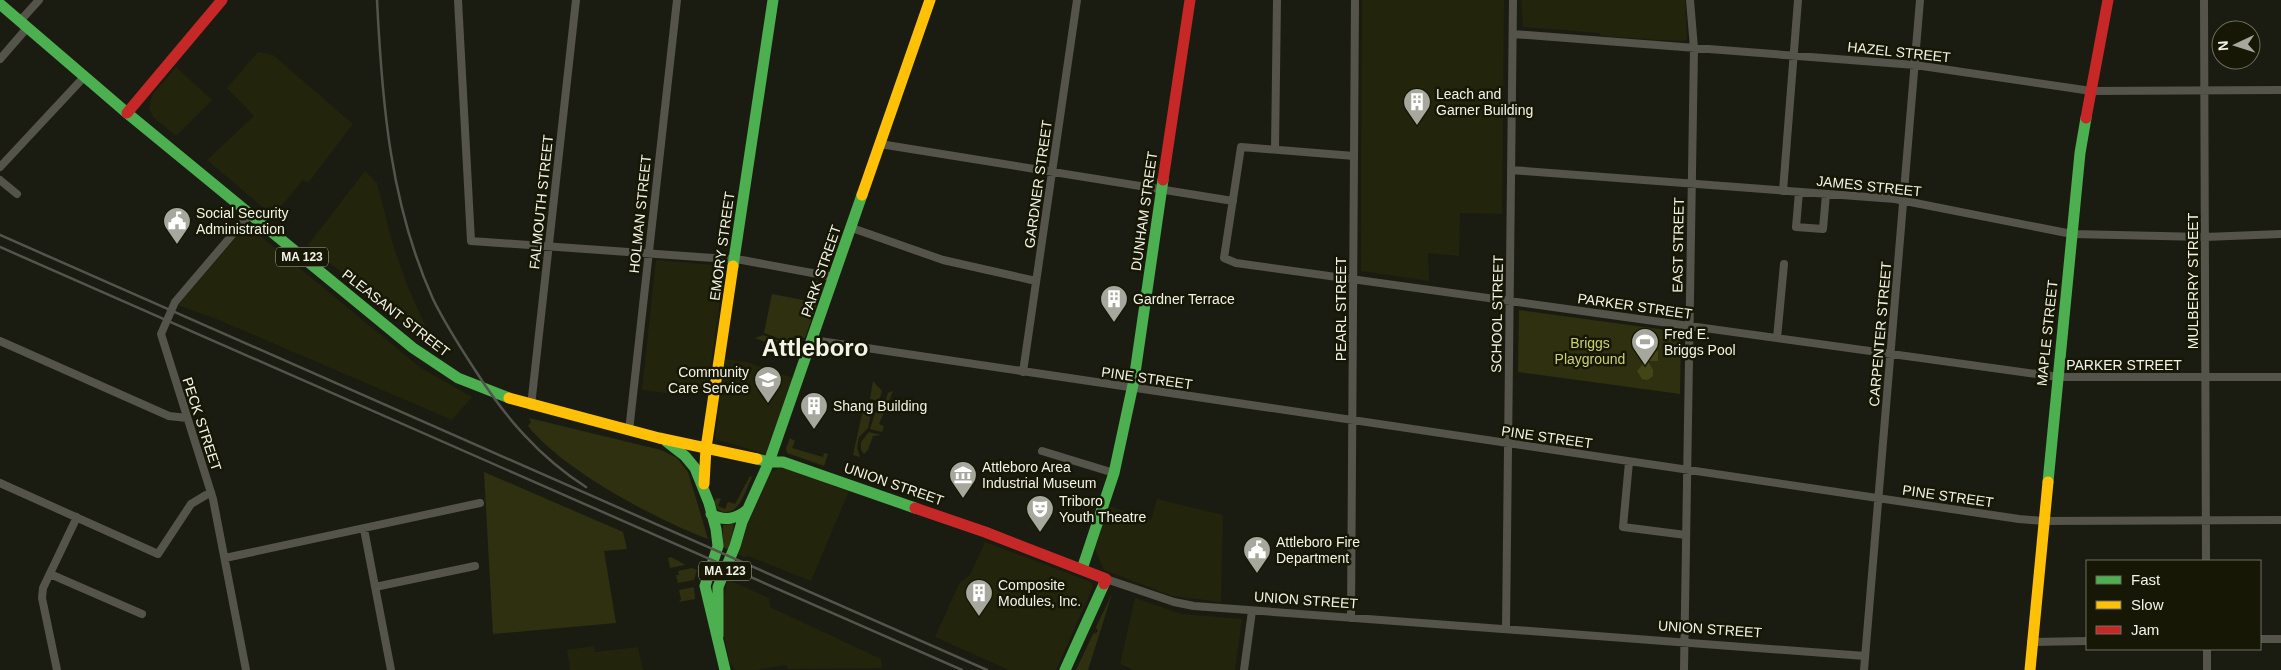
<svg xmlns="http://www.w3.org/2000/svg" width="2281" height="670" viewBox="0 0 2281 670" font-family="Helvetica,sans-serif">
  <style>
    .built { fill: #23240c }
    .green { fill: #2f3010 }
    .water { fill: #434516 }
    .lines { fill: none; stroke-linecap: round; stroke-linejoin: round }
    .street { stroke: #54544a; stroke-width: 8 }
    .fast { stroke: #4caf50; stroke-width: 11 }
    .slow { stroke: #ffc107; stroke-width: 11 }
    .jam { stroke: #c62828; stroke-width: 11 }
    .rail { stroke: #54544c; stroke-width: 2.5 }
    .labels { text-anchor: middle; stroke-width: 5; stroke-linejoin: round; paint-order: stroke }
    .shield { fill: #161705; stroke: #b1b2a4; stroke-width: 1 }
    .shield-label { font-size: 12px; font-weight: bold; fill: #f3f4e8 }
    .street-label { font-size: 14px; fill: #f3f4e8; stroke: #161705 }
    .poi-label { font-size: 14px; fill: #f3f4e8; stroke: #161705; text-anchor: start }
    .park-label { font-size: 14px; fill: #ccd172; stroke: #161705 }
    .town-label { font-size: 24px; font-weight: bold; fill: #f3f4e8; stroke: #161705 }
  </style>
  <rect width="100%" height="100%" fill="#1b1c11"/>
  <path class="built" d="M1362,0H1504L1502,214L1460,213L1459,256L1428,253L1429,281L1361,271Z
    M1521,0H1685L1687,39L1684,41L1662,40L1601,36L1600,33L1523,27Z
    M258,52L273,55L353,124L308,183L303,180L273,216L207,160L254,116L227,88Z
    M176,67L212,100L176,136L153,117L149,108L153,94Z
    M365,171L377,183L393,245L408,287L430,337L427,342L308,245Z
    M248,230L258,234L421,368L472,397L452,420L219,320L178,305L240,233Z
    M656,260L725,266L707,390L693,388L692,392L674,390L673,394L642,390Z
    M725,359L747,362L796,379L769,450L766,454L715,439Z
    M783,466L834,483L833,486L849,491L811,581L748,556L744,557L735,553L770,472Z
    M1157,499L1223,515L1221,602L1172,596L1104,570L1095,549L1108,506L1151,520Z
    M985,542L1091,582L1093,587L1088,598L1056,670H1009L935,637L960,582L970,575Z
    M727,579L769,598L770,607L881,659L882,668L788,669L786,665L755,670H736L729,662L721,618Z
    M1135,598L1181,614L1242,619L1235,670H1134L1120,664Z
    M594,646L595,652L638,647L643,670H570L567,650Z"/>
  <path class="green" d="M812,280L825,283L820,296L811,293Z
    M772,294L808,301L811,295L819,298L805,338L797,336L789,342L764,333Z
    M1519,310L1681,332L1680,394L1518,372Z
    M763,335L788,344L786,350L755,338Z
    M873,381L882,391L879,401L870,399Z
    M893,391L879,424L884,426L882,432L870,429L875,413L883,409L888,393Z
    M869,401L879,404L871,414L868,428L859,437L857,448L860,457L853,455L864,405Z
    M529,418L661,450L677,458L688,472L708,539C655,519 563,470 528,426L531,422Z
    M869,432L881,435L873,436L868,450L864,454L861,450V442Z
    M790,438L795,441L792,448L823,457L824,453L828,454L824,466L787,453L786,448Z
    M484,472L623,532L627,549L604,551L616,623L493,634Z
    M750,476L752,477C746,489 740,514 724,512C717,511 716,507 714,501L717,498L721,499L718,506L725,509L728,502L735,504Z
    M734,524L729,550L723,547V525Z
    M671,557L684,564L685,565L670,568L668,558Z
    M692,568L697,570L694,580L678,583L676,575H679L678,571Z
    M694,587L695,599L679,602L681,599L679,590Z
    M1112,594L1088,670H1076L1093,634L1098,632L1096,627Z"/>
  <path class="water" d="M1658,351V361H1648L1653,370V376L1648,380L1642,379L1637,371L1643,364V361H1640V352Z"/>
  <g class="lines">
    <path class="street" d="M458,0L471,241L742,260L834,277
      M2204,0L2206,561
      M20,21L39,0
      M1513,34L1915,65L2091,91L2281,90
      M0,59L27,28
      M880,144L1233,201
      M1275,149L1277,0
      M1354,156L1241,147L1224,258L1236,263L2058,377H2281
      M0,167L85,76
      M1511,170L1895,199L2072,234L2205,237L2281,234
      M0,180L17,194
      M1783,191L1798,0
      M1799,192L1796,227L1823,229L1826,194
      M852,228L943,260L1036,281
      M1777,338L1784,264
      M813,340L2019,519L2043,521L2281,520
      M0,341L169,416L187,418
      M1023,372L1077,0
      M531,406L576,0
      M629,431L677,0
      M1042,451L1114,473
      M1629,462L1623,527L1686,535
      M0,483L158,554L191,504L211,492
      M364,529L391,670
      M225,558L480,503
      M50,574L142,614
      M1106,579L1174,602L1194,606L1865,656
      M375,587L475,566
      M1351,618L1355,0
      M1506,629L1513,0
      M2260,639H2281
      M2031,642L2087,641
      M2207,649V670
      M57,670L42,598L43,588L77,517
      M246,670L213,499L161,334L175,302L250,214
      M1244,670L1252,611
      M1684,670L1694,48L1690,0
      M1864,670L1920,0"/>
    <path class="fast" d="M0,4L127,113L413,348L458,378L509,398
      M862,195L769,462H783L915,508
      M733,266L773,0
      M667,442L685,456L695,468L709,503L716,529L718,546L705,586L725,670
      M2048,482L2080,153L2086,118
      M711,514C724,522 737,519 748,509
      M1082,569L1114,473L1134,380L1163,180
      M718,636V587L735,546L742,522L769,462L757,459
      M1065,670L1104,584"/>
    <path class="slow" d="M862,195L930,0
      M509,398L659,438L757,459
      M704,484L706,448L733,266
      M2030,670L2048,482"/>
    <path class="jam" d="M127,113L222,0
      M2086,118L2108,0
      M1163,180L1190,0
      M915,508L985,532L1106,579L1104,584"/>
    <path class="rail" d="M377,0C382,102 390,204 433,299C445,324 460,347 475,370C505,417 539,457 586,487
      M0,235L987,670
      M0,247L962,670"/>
  </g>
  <defs>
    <symbol id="building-pin" viewBox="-11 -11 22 30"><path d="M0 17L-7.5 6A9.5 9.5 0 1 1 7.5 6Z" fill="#a7a89d" stroke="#161705"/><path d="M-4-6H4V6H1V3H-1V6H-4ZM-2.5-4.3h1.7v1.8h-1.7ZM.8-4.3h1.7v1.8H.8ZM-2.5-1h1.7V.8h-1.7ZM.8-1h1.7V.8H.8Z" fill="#fff"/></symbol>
    <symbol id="civic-pin" viewBox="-11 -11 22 30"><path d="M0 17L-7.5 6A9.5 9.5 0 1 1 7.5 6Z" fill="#a7a89d" stroke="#161705"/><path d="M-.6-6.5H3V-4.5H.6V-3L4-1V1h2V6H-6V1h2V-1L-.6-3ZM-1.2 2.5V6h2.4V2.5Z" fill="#fff"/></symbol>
    <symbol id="stadium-pin" viewBox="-11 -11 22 30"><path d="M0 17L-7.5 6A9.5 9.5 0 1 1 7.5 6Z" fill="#a7a89d" stroke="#161705"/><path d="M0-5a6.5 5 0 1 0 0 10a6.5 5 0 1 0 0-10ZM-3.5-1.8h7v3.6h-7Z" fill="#fff"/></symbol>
    <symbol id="school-pin" viewBox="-11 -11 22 30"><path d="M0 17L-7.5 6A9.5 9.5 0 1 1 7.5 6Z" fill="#a7a89d" stroke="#161705"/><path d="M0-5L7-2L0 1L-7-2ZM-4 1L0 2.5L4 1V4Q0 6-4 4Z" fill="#fff"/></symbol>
    <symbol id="museum-pin" viewBox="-11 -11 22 30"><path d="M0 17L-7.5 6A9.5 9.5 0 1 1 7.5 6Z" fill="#a7a89d" stroke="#161705"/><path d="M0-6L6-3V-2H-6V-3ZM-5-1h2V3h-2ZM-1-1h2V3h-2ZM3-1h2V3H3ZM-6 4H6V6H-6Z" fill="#fff"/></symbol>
    <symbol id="theatre-pin" viewBox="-11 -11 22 30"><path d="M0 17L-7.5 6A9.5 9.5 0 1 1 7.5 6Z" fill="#a7a89d" stroke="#161705"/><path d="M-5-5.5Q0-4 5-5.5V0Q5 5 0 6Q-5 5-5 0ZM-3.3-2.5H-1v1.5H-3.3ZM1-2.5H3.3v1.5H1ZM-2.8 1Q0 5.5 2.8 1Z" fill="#fff"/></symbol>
  </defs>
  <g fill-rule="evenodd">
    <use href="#building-pin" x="1401" y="86" width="32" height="43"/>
    <use href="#civic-pin" x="161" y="205" width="32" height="43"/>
    <use href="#building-pin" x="1098" y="283" width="32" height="43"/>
    <use href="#stadium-pin" x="1629" y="326" width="32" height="43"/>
    <use href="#school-pin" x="752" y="364" width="32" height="43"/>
    <use href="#building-pin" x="798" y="390" width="32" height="43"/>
    <use href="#museum-pin" x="947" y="459" width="32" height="43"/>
    <use href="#theatre-pin" x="1024" y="493" width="32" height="43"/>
    <use href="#civic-pin" x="1241" y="534" width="32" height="43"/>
    <use href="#building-pin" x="963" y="577" width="32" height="43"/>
  </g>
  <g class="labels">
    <g class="shield">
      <rect x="276" y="247.5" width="52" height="19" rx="4"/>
      <rect x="699" y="561.5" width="52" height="19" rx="4"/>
    </g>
    <g class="shield-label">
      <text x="302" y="261">MA 123</text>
      <text x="725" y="575">MA 123</text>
    </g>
    <g class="street-label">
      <text transform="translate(1899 52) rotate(6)" y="5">HAZEL STREET</text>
      <text transform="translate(1038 184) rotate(-82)" y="5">GARDNER STREET</text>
      <text transform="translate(1869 186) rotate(6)" y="5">JAMES STREET</text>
      <text transform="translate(541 202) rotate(-84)" y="5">FALMOUTH STREET</text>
      <text transform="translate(1144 211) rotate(-82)" y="5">DUNHAM STREET</text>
      <text transform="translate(640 214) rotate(-84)" y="5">HOLMAN STREET</text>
      <text transform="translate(1678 245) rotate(-89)" y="5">EAST STREET</text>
      <text transform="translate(722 246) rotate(-82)" y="5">EMORY STREET</text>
      <text transform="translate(821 271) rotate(-71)" y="5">PARK STREET</text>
      <text transform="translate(2193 281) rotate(-90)" y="5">MULBERRY STREET</text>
      <text transform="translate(1635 306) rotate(8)" y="5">PARKER STREET</text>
      <text transform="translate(1341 309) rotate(-90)" y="5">PEARL STREET</text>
      <text transform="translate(396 313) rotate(38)" y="5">PLEASANT STREET</text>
      <text transform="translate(1497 314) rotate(-89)" y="5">SCHOOL STREET</text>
      <text transform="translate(2047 333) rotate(-84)" y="5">MAPLE STREET</text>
      <text transform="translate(1880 334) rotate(-85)" y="5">CARPENTER STREET</text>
      <text x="2124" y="370">PARKER STREET</text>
      <text transform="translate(1147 378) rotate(8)" y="5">PINE STREET</text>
      <text transform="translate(202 424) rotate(72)" y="5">PECK STREET</text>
      <text transform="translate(1547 437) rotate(8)" y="5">PINE STREET</text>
      <text transform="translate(894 484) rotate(19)" y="5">UNION STREET</text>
      <text transform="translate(1948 496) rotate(8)" y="5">PINE STREET</text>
      <text transform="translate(1306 600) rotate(4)" y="5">UNION STREET</text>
      <text transform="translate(1710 629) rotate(4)" y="5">UNION STREET</text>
    </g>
    <g class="poi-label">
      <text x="1436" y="99">Leach and<tspan x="1436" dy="16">Garner Building</tspan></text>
      <text x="196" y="218">Social Security<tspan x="196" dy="16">Administration</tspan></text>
      <text x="1133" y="304">Gardner Terrace</text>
      <text x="1664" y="339">Fred E.<tspan x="1664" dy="16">Briggs Pool</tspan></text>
      <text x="749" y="377" text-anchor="end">Community<tspan x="749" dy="16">Care Service</tspan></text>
      <text x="833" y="411">Shang Building</text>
      <text x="982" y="472">Attleboro Area<tspan x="982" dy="16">Industrial Museum</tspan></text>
      <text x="1059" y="506">Triboro<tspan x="1059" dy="16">Youth Theatre</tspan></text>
      <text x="1276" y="547">Attleboro Fire<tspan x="1276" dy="16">Department</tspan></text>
      <text x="998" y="590">Composite<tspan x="998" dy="16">Modules, Inc.</tspan></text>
    </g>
    <g class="park-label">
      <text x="1590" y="348">Briggs<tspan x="1590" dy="16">Playground</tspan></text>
    </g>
    <g class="town-label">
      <text x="815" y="356">Attleboro</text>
    </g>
  </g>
  <rect x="2086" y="560" width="175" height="90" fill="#161705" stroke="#6e6f60"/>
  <rect x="2096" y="576" width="25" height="8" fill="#4caf50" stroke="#6e6f60"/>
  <text x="2131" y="585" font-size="15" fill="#f3f4e8">Fast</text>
  <rect x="2096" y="601" width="25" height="8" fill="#ffc107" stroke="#6e6f60"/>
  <text x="2131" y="610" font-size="15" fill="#f3f4e8">Slow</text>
  <rect x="2096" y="626" width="25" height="8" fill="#c62828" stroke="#6e6f60"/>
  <text x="2131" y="635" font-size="15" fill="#f3f4e8">Jam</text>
  <g transform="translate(2236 45) rotate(266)"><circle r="24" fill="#161705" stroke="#6e6f60"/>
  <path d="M0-4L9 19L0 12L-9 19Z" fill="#a7a89d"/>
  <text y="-8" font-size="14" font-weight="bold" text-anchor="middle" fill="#f3f4e8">N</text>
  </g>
</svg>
